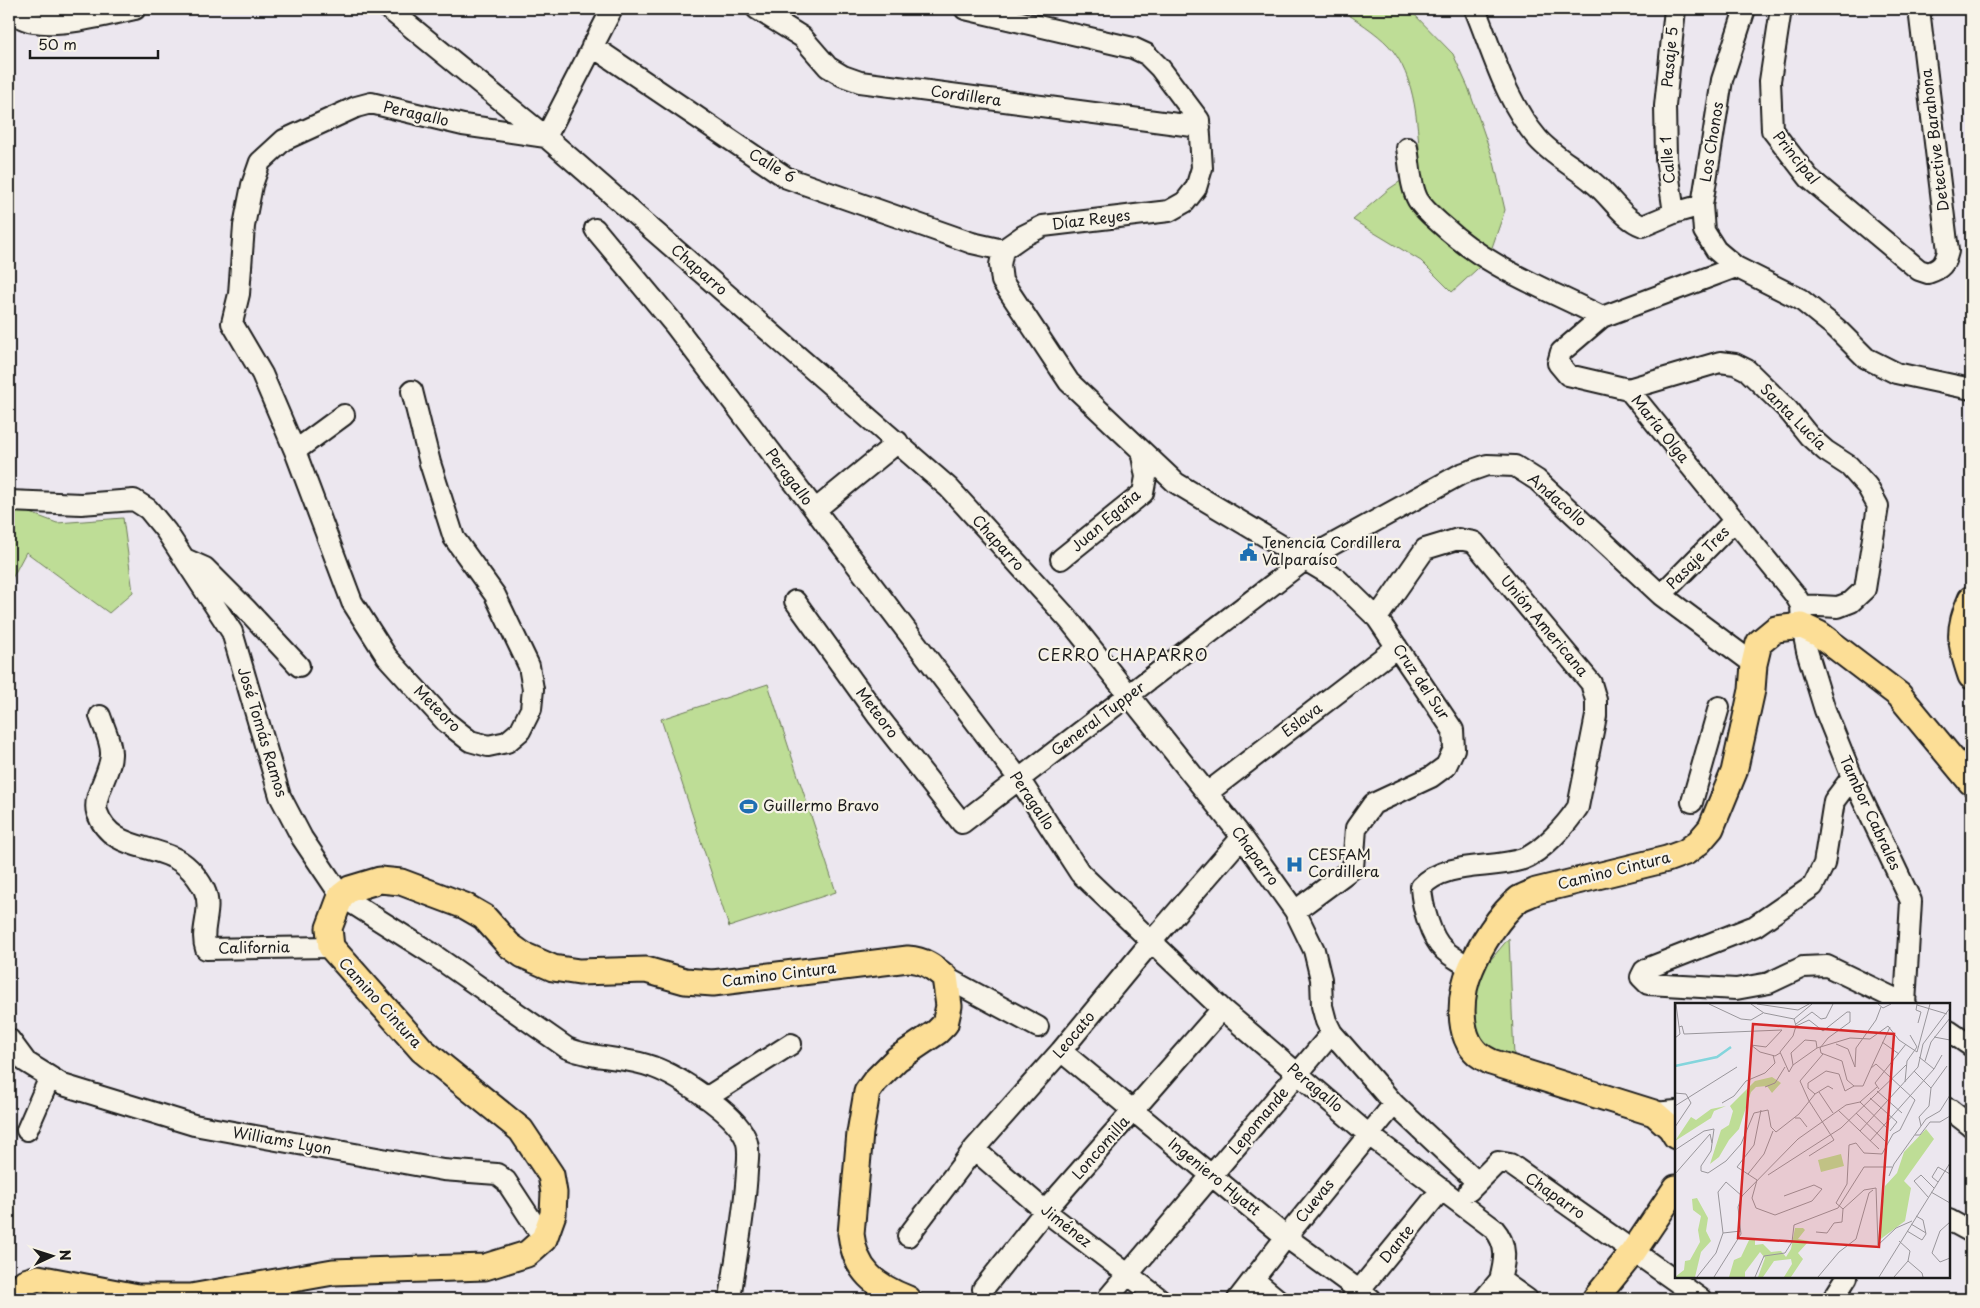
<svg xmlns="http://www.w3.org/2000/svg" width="1980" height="1308" viewBox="0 0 1980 1308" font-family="'Playpen Sans',sans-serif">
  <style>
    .green { fill: #bedd96; stroke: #6d7c59 }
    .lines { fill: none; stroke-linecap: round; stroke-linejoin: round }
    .minor-casing { stroke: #1c1c1c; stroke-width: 24 }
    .major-casing { stroke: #1c1c1c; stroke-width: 29 }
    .minor { stroke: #f7f3e8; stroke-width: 20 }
    .major { stroke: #fcde96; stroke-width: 25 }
    .labels { text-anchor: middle; stroke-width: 4.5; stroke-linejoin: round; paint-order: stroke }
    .street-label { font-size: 15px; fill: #1c1c1c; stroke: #f7f3e8 }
    .poi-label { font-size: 15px; fill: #1c1c1c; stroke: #f7f3e8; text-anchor: start }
    .neighbourhood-label { font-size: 16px; letter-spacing: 1px; fill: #1c1c1c; stroke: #f7f3e8 }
    .inset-river { fill: none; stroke: #84d5dc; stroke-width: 2.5 }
    .inset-road { fill: none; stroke: #99969b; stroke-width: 1 }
    .view { fill: #d62828; fill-opacity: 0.15; stroke: #d62828; stroke-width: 2.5 }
    .inset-edge { fill: none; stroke: #1c1c1c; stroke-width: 2.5 }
  </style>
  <rect width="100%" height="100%" fill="#ece7ef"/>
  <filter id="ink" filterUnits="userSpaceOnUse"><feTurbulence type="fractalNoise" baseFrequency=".02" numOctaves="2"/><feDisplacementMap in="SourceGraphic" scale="10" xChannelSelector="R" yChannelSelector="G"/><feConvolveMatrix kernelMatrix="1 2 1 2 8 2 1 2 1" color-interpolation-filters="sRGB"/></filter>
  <g filter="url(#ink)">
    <path class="green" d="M1340,9H1409L1453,54L1468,87L1494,162L1505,210L1488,259L1452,292L1421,261L1353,220L1389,189L1420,168C1418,129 1417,77 1389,46C1376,32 1356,20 1340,9Z
      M9,505L57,523L123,518L133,592L109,613L26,552L9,584Z
      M768,684L836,892L729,927L661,719Z
      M1509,938L1514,1057L1483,1050L1471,1019L1472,982Z"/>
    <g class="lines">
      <defs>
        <path id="minor" d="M389,9L546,137L949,488L1069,620L1242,837L1295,911L1314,950L1321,979L1322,1006L1326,1021L1332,1033L1394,1104L1477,1182
          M757,9L802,37L828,67L843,76L860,82L1200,127
          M965,9L1133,48L1146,54L1160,68L1199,120L1202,168L1196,188L1185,202L1169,211L1043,226L1023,236L1003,250L1000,265L1002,281L1069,382L1176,483L1337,579L1377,618L1453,730L1454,749L1446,766L1431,777L1373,804L1356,828L1353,868L1295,911
          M1475,9C1493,53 1506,102 1538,139C1554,157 1577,168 1595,184C1611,197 1623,219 1643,226L1674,213L1702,205
          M1745,9L1722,80L1702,205L1704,231L1716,250L1736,267L1800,299L1836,328L1866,358L1896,373L1971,389
          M1781,9L1770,81L1772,130L1809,178L1919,270L1928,273C1941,269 1945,264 1948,251L1919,9
          M9,12C17,16 26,21 34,22C61,27 108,15 135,9
          M592,46L787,178L972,243L1003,250
          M1407,148C1410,164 1410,186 1418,200C1424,210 1434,218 1442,225C1488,268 1547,289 1602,317
          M1674,213L1666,158L1665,106L1675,9
          M595,229L674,324L1019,779L1080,873L1222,1009L1298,1074L1369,1135L1494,1229C1508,1245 1505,1261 1500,1280L1527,1299
          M1736,267L1602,317L1561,352L1558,363L1568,375L1628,389L1795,595L1801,605L1802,626L1807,651L1825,710L1852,777L1911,901L1905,1004
          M1628,389L1720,362L1735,364L1747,370L1788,410L1809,436L1826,451L1849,466L1867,486L1878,506L1865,589L1851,602L1838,607L1801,605
          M412,391L430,463L454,538L495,595L529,666L533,689L531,709L520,731L507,742L488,746L470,741L446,722L387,657L352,602L295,451L262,374L232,323L239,294L244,226L252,185L260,162L284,140L356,107L371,103L463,125L546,137L612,9
          M295,451L344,415
          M9,501L81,504L134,500L148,509L166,531L232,632L280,796L302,838L341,896L431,953L567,1048C595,1060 625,1056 653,1067C678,1076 734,1112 745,1137C750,1147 748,1160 747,1171C745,1214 736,1256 730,1299
          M815,510L898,442
          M1061,559L1143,493L1146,477L1141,450
          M187,560L205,568L246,609L299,666
          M1661,595L1735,520
          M795,601L877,715L962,823L1306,559L1461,474L1487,465L1515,466L1537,480L1661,595L1754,664
          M1377,618L1425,549L1458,539L1474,542L1591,683L1596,700V716L1578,807C1567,824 1542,852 1523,859C1490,870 1446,860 1421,887C1422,905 1430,937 1444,950C1452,957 1462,962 1470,968
          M100,716C104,728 111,741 111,753C112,771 92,796 97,812C109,847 144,844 172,857C186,863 197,876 204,889C214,910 199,929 206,949L331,947
          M1852,777L1834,801L1824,864L1813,886L1755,926L1651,967L1644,971L1641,977L1648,984L1736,989L1769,983L1803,967L1827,966L1906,1004
          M1207,793L1397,647
          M1692,802L1719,707
          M945,977L1038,1027
          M1949,1031L1971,1046
          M9,1039L26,1062L63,1085L194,1125L443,1170L497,1174L506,1181L544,1239
          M1061,1051L1286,1237L1371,1299
          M706,1098L791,1044
          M1949,1109L1971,1126
          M1654,1113L1676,1111
          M27,1130L50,1077
          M974,1149L1045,1211L1160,1299
          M1469,1191L1498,1162L1510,1164L1701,1299
          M1949,1220L1971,1232
          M908,1236L974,1149L1061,1051L1151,942L1242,837
          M1254,1280L1277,1299
          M983,1289L1045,1211L1222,1009
          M1107,1299L1332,1033
          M1238,1299L1286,1237L1394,1104
          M1352,1299L1442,1189
          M1484,1299L1500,1280
          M1833,1299L1847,1277"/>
        <path id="major" d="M1971,599C1957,630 1960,644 1971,676
          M1676,1136L1671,1128L1654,1113L1491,1062C1487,1060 1482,1057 1478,1054C1456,1035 1460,992 1471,968C1480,946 1500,914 1519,899C1524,896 1531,894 1536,891L1667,859L1686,852L1699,842L1711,828L1734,772L1752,690L1754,664L1759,643L1776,629L1802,626L1819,634L1899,695L1971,782
          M23,1299L21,1297L25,1282L38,1278L138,1297H191L333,1272L485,1267L527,1254L544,1239L553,1214L554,1193L551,1175L521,1130L422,1050L331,947L329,928L341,896L350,889L380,880L401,882L465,906L484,917L509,945L523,955L553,968L579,972L646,970L685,981L713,983L908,959C924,960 933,967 945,977L949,1006L945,1024L937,1032L897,1059L875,1081L867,1092L860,1133L851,1234C855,1271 875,1286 908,1299
          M1595,1299L1633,1252L1676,1188"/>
      </defs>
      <use href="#minor" class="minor-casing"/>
      <use href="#major" class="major-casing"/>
      <use href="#minor" class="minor"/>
      <use href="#major" class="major"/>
    </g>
  </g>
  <defs>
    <symbol id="civic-bare" viewBox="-9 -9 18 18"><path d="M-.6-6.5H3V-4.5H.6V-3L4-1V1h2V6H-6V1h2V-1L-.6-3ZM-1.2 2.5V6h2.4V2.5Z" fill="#1f6fb2" stroke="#f7f3e8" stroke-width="2.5" paint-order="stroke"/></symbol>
    <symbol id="stadium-bare" viewBox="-9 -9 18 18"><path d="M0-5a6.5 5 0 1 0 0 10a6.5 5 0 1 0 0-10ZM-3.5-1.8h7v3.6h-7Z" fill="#1f6fb2" stroke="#f7f3e8" stroke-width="2.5" paint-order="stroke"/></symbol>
    <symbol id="hospital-bare" viewBox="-9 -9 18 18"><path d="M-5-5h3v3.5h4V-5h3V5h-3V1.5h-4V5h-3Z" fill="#1f6fb2" stroke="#f7f3e8" stroke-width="2.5" paint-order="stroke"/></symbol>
  </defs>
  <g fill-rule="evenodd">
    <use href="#civic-bare" x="1236" y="540" width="25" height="25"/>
    <use href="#stadium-bare" x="736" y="794" width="25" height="25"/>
    <use href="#hospital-bare" x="1282" y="852" width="25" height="25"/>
  </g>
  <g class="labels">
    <g class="street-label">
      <text transform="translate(1670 57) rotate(-85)" y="5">Pasaje 5</text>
      <text transform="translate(966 96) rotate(8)" y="5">Cordillera</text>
      <text transform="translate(416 114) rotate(13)" y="5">Peragallo</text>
      <text transform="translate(1935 140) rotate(-97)" y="5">Detective Barahona</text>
      <text transform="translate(1712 142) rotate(-81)" y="5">Los Chonos</text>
      <text transform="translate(1796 158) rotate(51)" y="5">Principal</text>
      <text transform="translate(1668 160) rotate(-95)" y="5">Calle 1</text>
      <text transform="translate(772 166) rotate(31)" y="5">Calle 6</text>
      <text transform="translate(1091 220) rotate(-7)" y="5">Díaz Reyes</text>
      <text transform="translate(699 270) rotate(41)" y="5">Chaparro</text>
      <text transform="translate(1793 417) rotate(45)" y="5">Santa Lucía</text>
      <text transform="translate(1660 429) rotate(51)" y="5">María Olga</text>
      <text transform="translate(789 477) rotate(53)" y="5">Peragallo</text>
      <text transform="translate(1557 500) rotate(41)" y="5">Andacollo</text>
      <text transform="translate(1106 521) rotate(-41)" y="5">Juan Egaña</text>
      <text transform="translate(998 543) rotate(48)" y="5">Chaparro</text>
      <text transform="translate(1698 558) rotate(-45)" y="5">Pasaje Tres</text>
      <text transform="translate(1544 626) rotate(50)" y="5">Unión Americana</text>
      <text transform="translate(1421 682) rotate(56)" y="5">Cruz del Sur</text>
      <text transform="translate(437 709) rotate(45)" y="5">Meteoro</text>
      <text transform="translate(877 713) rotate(53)" y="5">Meteoro</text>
      <text transform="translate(1098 719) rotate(-37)" y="5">General Tupper</text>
      <text transform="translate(1302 720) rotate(-37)" y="5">Eslava</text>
      <text transform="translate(262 732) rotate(73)" y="5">José Tomás Ramos</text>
      <text transform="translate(1032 801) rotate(56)" y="5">Peragallo</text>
      <text transform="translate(1870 813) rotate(65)" y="5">Tambor Cabrales</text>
      <text transform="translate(1255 856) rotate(54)" y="5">Chaparro</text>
      <text transform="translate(1614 871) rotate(-14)" y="5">Camino Cintura</text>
      <text transform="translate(254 948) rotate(-1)" y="5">California</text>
      <text transform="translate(779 975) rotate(-7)" y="5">Camino Cintura</text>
      <text transform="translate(380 1003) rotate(48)" y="5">Camino Cintura</text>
      <text transform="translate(1074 1035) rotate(-50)" y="5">Leocato</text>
      <text transform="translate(1315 1088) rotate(40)" y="5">Peragallo</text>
      <text transform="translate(1259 1121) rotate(-50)" y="5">Lepomande</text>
      <text transform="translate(282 1141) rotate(10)" y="5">Williams Lyon</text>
      <text transform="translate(1101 1148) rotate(-49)" y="5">Loncomilla</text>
      <text transform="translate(1214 1177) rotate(39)" y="5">Ingeniero Hyatt</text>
      <text transform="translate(1555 1196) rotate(35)" y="5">Chaparro</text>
      <text transform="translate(1315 1201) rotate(-51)" y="5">Cuevas</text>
      <text transform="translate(1066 1226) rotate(38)" y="5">Jiménez</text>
      <text transform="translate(1397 1244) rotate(-51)" y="5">Dante</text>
    </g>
    <g class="poi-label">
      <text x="1262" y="548">Tenencia Cordillera<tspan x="1262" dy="17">Valparaíso</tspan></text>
      <text x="763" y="811">Guillermo Bravo</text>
      <text x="1308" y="860">CESFAM<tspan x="1308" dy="17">Cordillera</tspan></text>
    </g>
    <g class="neighbourhood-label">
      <text x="1123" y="661">CERRO CHAPARRO</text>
    </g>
  </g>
  <g transform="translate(1675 1003)">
    <rect width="275" height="275" fill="#ece7ef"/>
    <path d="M97,74L106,80L97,90L92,83L81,84L76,89L64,126L54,137L44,154L35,161L46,127L54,122L58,108L55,103L80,78ZM51,103L39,108L36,115L0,138L16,114L21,117L36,106ZM251,126L259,136L229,178L236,185L230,218L203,238L210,183L222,170L229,149ZM166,151L169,163L146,169L143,157ZM22,195L33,215L31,228L36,238L26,249L20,274H0L9,267L10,258L15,257L25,239L23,227L26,213L18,207L17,196ZM120,225H128L130,227L123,236L134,238L123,250L128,256L116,274H109L117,261L116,256L99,258L88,274H83L90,255L85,249L70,269V274H54L59,257L66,254L75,235L80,237V242L88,241L96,249L106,248L111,254L116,246Z" fill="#bedd96"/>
    <path class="inset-river" d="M0,63L42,54L56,44"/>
    <path class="inset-road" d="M34,1L66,16L76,17L88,10M76,1L89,10L119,16M82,1L123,7L134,1M203,1L208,5L216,1M242,1L241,7L246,9L243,20M242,2L272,11M119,16L121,23L134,17L148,28L172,9H175V19L153,35L145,45L146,50L167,58L172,77L179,83H188L196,65L201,61L240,97L225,127L218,131L207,151L189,150L181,140L174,142L172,181L161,200L168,206L189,187L201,185L203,242L221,225L237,218M119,16L137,1M121,21L137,9L146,16L151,15L158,1M4,24L7,23L9,31L107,27L91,44L76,42M259,34L275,37M0,35L5,31L1,1M207,39L224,51M161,41L173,46L180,64M76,42L85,49L100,53L105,50M105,49L114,69L118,62L142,45L175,35L195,36L213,23L224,37L242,49L255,1M105,49L118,33L121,23M244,54L259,66M250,58L256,39L275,15M118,62L116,50L130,37L141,38L142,45M180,64L181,45L201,17L206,4M196,65L215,24M239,68L256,85M230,79L232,58L242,44L235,32M90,84L100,80L110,64M204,86L200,80L231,41M202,88L227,110M144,89L158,110M0,90L11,91L16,100L0,124M140,91L133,85V80L151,68L164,71L170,88L179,83M195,95L222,119L215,128M185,99L212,125M47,100L59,93L71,78L90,70L100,60L98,52M0,103L62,64M86,107L79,142L62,164L82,177L77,195L81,205L100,212L137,198L147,186L139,182L109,193M163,107L204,146M181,110L210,138M120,115H125L132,124M246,123L244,114L254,103L256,85L272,63M185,128L243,64L248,41L275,5M240,132H245L255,119H265L275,113M195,138L259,66L267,52M0,147L29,128L39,126L36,148L26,163V168L33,170L51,158L66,141L79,110L93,107L96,124L101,129L124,111L140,91L153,83L158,86M134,153L159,137L134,98L125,78L148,51M0,171L35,131L37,140M73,171L89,151L98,128M93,172L166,125L231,62M214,173L219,161L251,116L265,108L275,92M263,179L257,174L263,164L275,171M256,189L275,200M253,194L239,178L246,172L259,185M275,219L265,228L257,250L265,259L275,255M236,221L251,230M232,228L247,237L251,231L248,217L241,213M141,229L152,230L159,220L167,219L168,206M48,230L66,228M224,238L235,248L233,258L247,270L248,274M22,274L41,250L48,230L43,189L51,179L67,193M39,274L66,231L63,204L67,193L123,136L171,102L185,99L202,84M80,274L89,253L110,250L117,239L119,222L163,205L189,164H217M143,274L164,249L181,236L194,190L198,187M204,274L275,160M219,274L233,258"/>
    <path class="view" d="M78,21L219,31L204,244L63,235Z"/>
    <rect width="275" height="275" class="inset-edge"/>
  </g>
  <rect width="1980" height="1308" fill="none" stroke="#f7f3e8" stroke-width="30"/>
  <rect x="15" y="15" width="1950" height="1278" fill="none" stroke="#1c1c1c" stroke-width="2" filter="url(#ink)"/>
  <g transform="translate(52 1256) rotate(86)" stroke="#f7f3e8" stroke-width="4" paint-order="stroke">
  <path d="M0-4L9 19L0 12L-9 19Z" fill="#1c1c1c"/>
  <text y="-8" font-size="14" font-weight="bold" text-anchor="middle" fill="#1c1c1c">N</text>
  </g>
  <path d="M30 50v8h128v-8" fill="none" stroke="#1c1c1c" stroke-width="2.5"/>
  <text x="38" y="50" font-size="15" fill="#1c1c1c" stroke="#f7f3e8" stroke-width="4" paint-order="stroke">50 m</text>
</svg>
